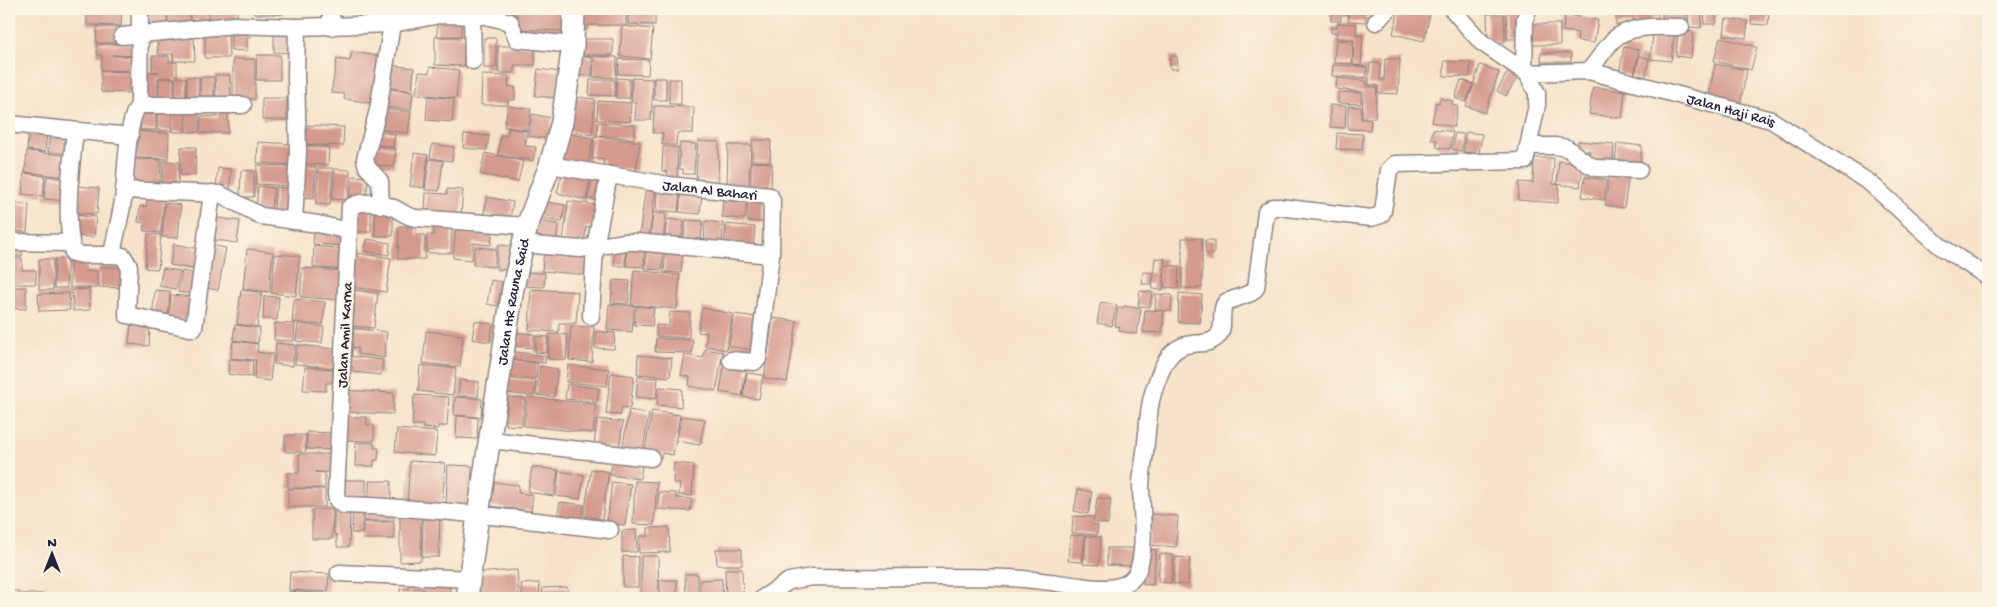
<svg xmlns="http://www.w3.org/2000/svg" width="1997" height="607" viewBox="0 0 1997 607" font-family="'Gochi Hand',sans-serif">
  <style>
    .building { fill: #d49a8e }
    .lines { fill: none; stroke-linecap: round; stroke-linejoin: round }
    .minor-casing { stroke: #8c8282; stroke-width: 19 }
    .major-casing { stroke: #8c8282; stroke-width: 24 }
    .minor { stroke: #fff; stroke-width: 16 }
    .major { stroke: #fff; stroke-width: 21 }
    .labels { text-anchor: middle; stroke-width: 4; stroke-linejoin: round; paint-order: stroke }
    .street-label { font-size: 15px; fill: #22223b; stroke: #fcf5e5 }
  </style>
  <rect width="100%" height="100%" fill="#fcf5e5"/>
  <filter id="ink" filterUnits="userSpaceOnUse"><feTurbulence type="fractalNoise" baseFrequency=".02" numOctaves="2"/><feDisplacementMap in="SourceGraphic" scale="10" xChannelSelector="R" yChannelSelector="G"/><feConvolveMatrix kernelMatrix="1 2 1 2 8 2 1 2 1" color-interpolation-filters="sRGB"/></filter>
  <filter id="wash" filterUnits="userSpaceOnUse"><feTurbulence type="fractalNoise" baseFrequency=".0096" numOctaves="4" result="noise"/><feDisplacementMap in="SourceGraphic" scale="20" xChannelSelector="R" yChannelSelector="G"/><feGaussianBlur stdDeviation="1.12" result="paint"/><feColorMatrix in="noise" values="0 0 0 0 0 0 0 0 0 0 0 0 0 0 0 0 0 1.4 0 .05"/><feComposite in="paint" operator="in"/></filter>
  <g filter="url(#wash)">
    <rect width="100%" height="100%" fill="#f6e2c8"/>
    <g id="blocks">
      <path class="building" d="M87,9H122L121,26L87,25Z
        M145,9H167V26L145,31Z
        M168,9H189V25L168,26Z
        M190,9H208V24H198V20H190Z
        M209,9H237V20H209Z
        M254,9H283V14H254Z
        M409,9H432V11H409Z
        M495,9H567L563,31L516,29L517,15L495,14Z
        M582,9H626V25H588V29H579Z
        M628,9H655V25L628,24Z
        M1334,9H1348V15H1341V21H1331V14H1334Z
        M1349,9H1372V16H1366L1365,22L1348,21Z
        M1399,9H1410L1430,14L1424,41L1393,34Z
        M1477,9H1499V12L1477,10Z
        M1590,9H1634L1633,25H1616V11H1590Z
        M1636,9H1658V18L1652,17V25L1636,24Z
        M1662,9H1686V24L1662,23Z
        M1689,9H1702L1701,28L1688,27Z
        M1705,9H1716V24H1704Z
        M1752,9H1769L1768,25L1751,24Z
        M1506,12H1521V39H1507Z
        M1487,14H1504L1505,42L1488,43Z
        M1565,15L1598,20L1594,43L1577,41L1578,33L1563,31Z
        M437,18L462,19L461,36H437Z
        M1726,19L1748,21L1746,38L1724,35Z
        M1338,23L1357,24L1356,35L1363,36L1361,66L1353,65L1354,40L1336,38L1337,33H1331V27H1337Z
        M1532,24H1560V45H1532Z
        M622,26L653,29L650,59L620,56Z
        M97,27H121V43H96Z
        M231,27H252L251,37H247V51L231,50Z
        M1654,27L1675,30L1671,61L1650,59Z
        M228,28L229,58H205V29Z
        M274,29L294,30L293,53L274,52Z
        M1678,30L1693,32L1691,58L1676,56Z
        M194,36L195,61H173V54H158L157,37Z
        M435,37H465L464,66L435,65Z
        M1720,37L1757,47L1751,70L1714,61Z
        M484,38H496V68H484Z
        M577,39H613V55H581Z
        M1336,40L1353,41L1352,64L1334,63Z
        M97,44H134V56L112,55L134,57V71L101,70L102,55H97Z
        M498,46H535V65H514V73H498Z
        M1624,47L1639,50L1634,76L1619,73Z
        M352,52L380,56L373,103L344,99L345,94L331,93L337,59L350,61Z
        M1541,53H1571V62H1541Z
        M257,55H280V80H256Z
        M152,56H169V62H177V78H186V97H175V78H158V101H143V72H158L152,71Z
        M577,56L592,57V76L577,75Z
        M594,56L617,57L616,78L593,77Z
        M1170,56H1177L1178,69H1170Z
        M1639,56L1649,58L1645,80L1634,78Z
        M233,59H255V99H233Z
        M619,59L649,60L648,75L618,74Z
        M1385,59H1400L1398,94L1378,93V85H1368L1370,63H1380V80H1384Z
        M1444,61L1471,62L1470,77L1444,76Z
        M1715,64L1747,70L1740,105L1708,99Z
        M389,65L414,68L412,91L386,87Z
        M1333,65L1367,67L1366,78L1332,76Z
        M1480,65L1499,72L1485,113L1466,106Z
        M430,67L459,70L456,98L416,94L419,72L429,73Z
        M538,69L560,72L556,98L535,96Z
        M101,71L133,72V93L101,92Z
        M1507,73L1517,78L1506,96L1497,91Z
        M215,75H230L231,100H216Z
        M482,75L509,76L508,86L515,87V100H508V105H481Z
        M187,77H199V100H187Z
        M200,77H214V99L200,100Z
        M159,78H174V102H159Z
        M617,78L630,79V98H616Z
        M632,78L653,79L651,120H635L636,102H631Z
        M654,78H666V100H654Z
        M1337,78L1366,81V87H1377L1375,118H1362L1363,92L1336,89Z
        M669,79H681V104H669Z
        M590,80H615V96L589,95Z
        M1461,80L1473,84L1466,102L1455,98Z
        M1593,87L1625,91L1622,118L1589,114Z
        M385,88L413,92L411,110L383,107Z
        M1338,92L1361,93V104L1338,103Z
        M428,96L454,99L452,122L426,120Z
        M574,97L595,99L592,135L570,131Z
        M262,98H287V120H262Z
        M1440,98L1453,101L1452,105L1458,106L1454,127L1432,122L1436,102L1439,103Z
        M598,101L631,103L630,122L597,120Z
        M1330,105L1346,106L1345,128L1330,127Z
        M508,106L531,109L528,130L504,127Z
        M654,106L694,107L693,133H677L676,145H662L663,133H653Z
        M1348,106L1361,107V119L1371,120L1370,130L1348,129Z
        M141,108H156V130H140Z
        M157,109H171V131L157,130Z
        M218,109H228V133H200L201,116L218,117Z
        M383,109L411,112L408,133L381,130Z
        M172,111L185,112V132H172Z
        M186,112H199V132H186Z
        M532,114L552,118L549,139L528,136Z
        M598,122L635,125L634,139L597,135Z
        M303,125L344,127L343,146L302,144Z
        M509,128L527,131L525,146L536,147L533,161L498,155L501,135L507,136Z
        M29,129L47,132L45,152L27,150Z
        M1433,129L1453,132L1450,149L1436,147L1437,140L1431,139Z
        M50,131L69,133L67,154L48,152Z
        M136,131L169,133L168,159L134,158Z
        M376,132L395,134L393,147L374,144Z
        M1466,132L1482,134L1479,154L1463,152Z
        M565,133L593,138L588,165L560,160Z
        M1337,133L1363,134L1362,150L1336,149Z
        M1455,133L1464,134L1461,151L1452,149Z
        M464,134L489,136L487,150L463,148Z
        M594,136L640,142L636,171L603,166L604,160L592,158Z
        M752,140H771L770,162L752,161Z
        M698,141L719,142L718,182L696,181Z
        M1578,141L1614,144L1613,160L1606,159V162H1597V158L1589,157L1590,151L1577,150Z
        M258,142L294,144L293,165L257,163Z
        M680,143L696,144L694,174H683V169H679Z
        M1617,143L1642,146L1640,165L1615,162Z
        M432,144L454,147L452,161L430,158Z
        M303,145L329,147L328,165L302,164Z
        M372,145L396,149L394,167L370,164Z
        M728,145H751L749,185L727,184Z
        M181,147H196L195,175H180Z
        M663,147H678L677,179L668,178V172L662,171Z
        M27,151L68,156L66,177L25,172Z
        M414,153L428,155L424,188L410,186Z
        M485,153L523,161L518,182L480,174Z
        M1534,158H1554L1553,184L1559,185L1558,203L1518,200L1519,182L1533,183Z
        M134,159L161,160L160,185L133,184Z
        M429,159L443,161L439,191L425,190Z
        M163,161L179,162L178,188L162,187Z
        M1559,161L1583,164L1580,187L1557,184Z
        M751,162L772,163L771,192L751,191Z
        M257,165L293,166L292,186L256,184Z
        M303,166L316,167L314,198L301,197Z
        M218,168L231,169L230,189L216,188Z
        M318,168H333L330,205L316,204Z
        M335,169L350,170L348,200L332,199Z
        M241,170L254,171V197H240Z
        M1610,171L1629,174L1624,208L1605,205Z
        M24,173L45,176L43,196L22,194Z
        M562,173L592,174L586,200L557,193Z
        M593,174L604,177L598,201L587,198Z
        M47,176L70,179L67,201L44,199Z
        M352,176L368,177L366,201L350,200Z
        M1585,177L1607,180L1604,200L1582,197Z
        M78,186L99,188L97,214L75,213Z
        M258,186L274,188L271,213L256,212Z
        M276,187L294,189L292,218L273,217Z
        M646,187L656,188L649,237L639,236Z
        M447,189L463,190L461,214L425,211L426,193L447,194Z
        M657,191L680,193L678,212L656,210Z
        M681,191L702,193L700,214L679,212Z
        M723,194L747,196L745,219L722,217Z
        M147,196L164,198L161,233L144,231L145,223L138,222L140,206L146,207Z
        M487,197L513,202L510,218L484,214Z
        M748,197H764L763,222L747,221Z
        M541,201L565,205L562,222L538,218Z
        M568,201L596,205L592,227H586L584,244L563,241Z
        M9,203L29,205L27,232L9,231Z
        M165,203L181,205L178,238L162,237Z
        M352,207H371V232H352Z
        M375,212H393V236H375Z
        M653,212L666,214L663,241L650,240Z
        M75,215L96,217L94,237L74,236Z
        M211,217L240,221L237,243L208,239Z
        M667,219L684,221L681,245L664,243Z
        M686,220L703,221L700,246L683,244Z
        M535,221L558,224L556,243L532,240Z
        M705,221L723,223L722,245L704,244Z
        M456,222L493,225L491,245L473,243L472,260L453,258Z
        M726,224L755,227L753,250L724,247Z
        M434,225H452L451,253H427V235H434Z
        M399,226H416V235H425V259H398Z
        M314,231L346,233L344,246L313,244Z
        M148,234L161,235L158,269L145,268Z
        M1182,238H1202V288H1182Z
        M367,239L390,243L389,255L365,251Z
        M1205,240H1214V254H1206Z
        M9,244H22V256H9Z
        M174,244L200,249L197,270L170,265Z
        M207,244L226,248L218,290L200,287Z
        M498,245L512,246L510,270L496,269Z
        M615,245L626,246L625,266H614Z
        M647,245L664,247L662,270L645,269Z
        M314,246L345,249L343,270L313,267Z
        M627,246L645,247L644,267L626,266Z
        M475,247L496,249L494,267L473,265Z
        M666,247L683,248L681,273L664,272Z
        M247,249L273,252L269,292L243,289Z
        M544,249L592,254L590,275L542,271Z
        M357,253L391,258L386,292L352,287Z
        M275,254L300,256L296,296L271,293Z
        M9,258H22V270H36V284H9Z
        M1155,258L1165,259L1163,290L1152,289Z
        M39,259H53V290H39Z
        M55,259H67V288H54Z
        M70,260H85V271H97V288H70Z
        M1165,265L1179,266L1178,288L1164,287Z
        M99,267H126V288L99,287Z
        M163,268L180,271L176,289L159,286Z
        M302,268L343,271L340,300L300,297Z
        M634,270L680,275L677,309L631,305Z
        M182,271L197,274L193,294L178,292Z
        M523,272L545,273L544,287L522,286Z
        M1143,272L1153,273L1152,284H1142Z
        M491,280L502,282L498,306L487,304Z
        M613,280L630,281L628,304L611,303Z
        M9,287H26V309L9,308Z
        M89,289L90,310L73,311L72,290Z
        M531,289L578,292L576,323H559V332L529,330Z
        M155,290L170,291L168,319L152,317Z
        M241,290L262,292L257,327L237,324Z
        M353,290L378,293L374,328L353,326L354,311L351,310Z
        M1140,291L1152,292L1150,307L1138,306Z
        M69,293L70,310L39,311L38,294Z
        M1179,293L1202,295L1200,323L1178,322Z
        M1156,294L1172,295L1171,311L1155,310Z
        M171,295L194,297L192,321L169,319Z
        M264,296L279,297L277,320L263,319Z
        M294,299L325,302L323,325L292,322Z
        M1101,302L1117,305L1112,326L1097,323Z
        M609,304L634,306L632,332L607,330Z
        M636,306L654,308L652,326L634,325Z
        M1124,306L1141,309L1137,334L1119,331L1120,327L1115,326L1118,308H1123Z
        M702,308L733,314L726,350L705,346L707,333L698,332Z
        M1145,310L1164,311L1162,333L1143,332Z
        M670,312L690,313L689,338L656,336V325L669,326Z
        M734,314L757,317L751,350L729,346Z
        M773,318L797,321L787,382L764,378Z
        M475,321L493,324L490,342L472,339Z
        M131,322L150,324L149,346L129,344Z
        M275,323L295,324L294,341L274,340Z
        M298,324L324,327L322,343L296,341Z
        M235,325L260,328L258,343L233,340Z
        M571,326L594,327L592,362L569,360Z
        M354,328L387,332L384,358L358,354V348L352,347Z
        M426,331L463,335L460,367L423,363Z
        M596,331L615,333L614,349L595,348Z
        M514,332L534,334L533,348L512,346Z
        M550,334L568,335L566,360L548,359Z
        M536,336L548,337L547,353L535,352Z
        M656,338L693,340L692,353L655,352Z
        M233,341L258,344L257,352L273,354L270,381L254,379L256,360L231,358Z
        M276,343L295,345L293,366L274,364Z
        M297,345L335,349L334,368L295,364Z
        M705,349L723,352L716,391L689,386L690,377L681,375L685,355L703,358Z
        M509,351L546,356L545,363L508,359Z
        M638,355L672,358L670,377L637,374Z
        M350,356L383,360L381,375L353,372V367L348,366Z
        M229,359L253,361L252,377L228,374Z
        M507,360L538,363L536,379L505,376Z
        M725,362L747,366L742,396L720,392Z
        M420,365L456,368L453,395L418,391Z
        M568,365L609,369L607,386L566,382Z
        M540,366L558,369L554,397L536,395Z
        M305,367L333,369L332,383H326V391L303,390Z
        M611,373L634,376L630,408L622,407L621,415L606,414Z
        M747,373L763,375L759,399L743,397Z
        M638,377L658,378L656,399L636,397Z
        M506,378L536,381L534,396L505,393Z
        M460,380L479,382L478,397L458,396Z
        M567,384L599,388L597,402L565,399Z
        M659,387L682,389L681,407L657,405Z
        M344,390L394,393L393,414L343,412Z
        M414,395L449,397L447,426H438V429L423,428V425H412Z
        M455,397L482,399L481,417L454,415Z
        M508,397L525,398L522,426L506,425Z
        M527,397L596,404L593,433L524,426Z
        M629,410L649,414L642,455L622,451Z
        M652,411L680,415L673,455L662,453L661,458L644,455Z
        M457,416L478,418L477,439L456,438Z
        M681,416L705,419L700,445L677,441Z
        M343,417H367V425H374V441L343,440Z
        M597,419L623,422L619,449L594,446Z
        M397,429L437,432L435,456L395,452Z
        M307,432L334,433V450L307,449Z
        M285,435H306V452H285Z
        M356,442L374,443V448H379L378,460H374V466H355Z
        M299,454H333V472H315L325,473V488H288V473H299Z
        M614,455L643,460L640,479L610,475Z
        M410,461L445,463L442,506L407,504Z
        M674,463L694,465L692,496L679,495L680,484L673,483Z
        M448,465L472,466L470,505L446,503Z
        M532,467L558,470L554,496L528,492Z
        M591,469L609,472L602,519L584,516Z
        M559,471L584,475L580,499L556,496Z
        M344,480H366V501L344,502Z
        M369,481H391V503H369Z
        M635,481L657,482L654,525L633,524Z
        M491,482L519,485L518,493L533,495L531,511L489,506Z
        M612,482L631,484L625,525L607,523Z
        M288,489H325V507H288Z
        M1078,489L1092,492L1088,514L1074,511Z
        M659,492L676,493V498L692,499L690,511L657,509Z
        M1097,498L1111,499L1108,524L1094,522Z
        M560,502L584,505L581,520L557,517Z
        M364,507L394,508V521H364Z
        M312,509H333L332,539H312Z
        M353,509H362V533H352Z
        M334,510L350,511L349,547H337V535L334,534Z
        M400,510H421V561L400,562Z
        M423,512H440L439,557H422Z
        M1152,514L1178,516L1176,547L1149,545Z
        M1073,516L1093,517L1092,524L1098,525L1097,535L1072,533Z
        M363,522H394V539H363Z
        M669,527L670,552L639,553V536H648V528Z
        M636,530L637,552H622V531Z
        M1070,535L1085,536L1082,562L1068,561Z
        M1086,536L1101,537L1099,565L1083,564Z
        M1107,548H1137L1136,566L1107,565Z
        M716,549H742V565H717Z
        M1146,549L1156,550L1153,585L1143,584Z
        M1160,554L1173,555L1171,583L1158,582Z
        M623,556L638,557V587H623Z
        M641,556H658L659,595H641Z
        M1175,557L1190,558L1188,585L1173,583Z
        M725,569H742L743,598H726Z
        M517,570L519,598H475L473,573Z
        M290,572L329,574L328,592L289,590Z
        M685,574H698V598H686Z
        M722,579L723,598H700V580Z
        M660,580H677V598H660Z
        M450,583V598H424V584Z
        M539,583L540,598H522L521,584Z
        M567,587L568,598H543L542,588Z
        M422,588L423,598H400V589Z
        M9,591H19V598H9Z
        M289,591L325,594V598H288Z
        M20,594H46V598H20Z"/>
    </g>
  </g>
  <g filter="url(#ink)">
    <use href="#blocks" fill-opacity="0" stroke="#8c8282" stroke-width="1"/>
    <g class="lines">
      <defs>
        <g id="minor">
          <path id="s1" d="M1452,9L1481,42L1527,73L1589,71L1771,120L1870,183L1940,246L1988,277"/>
          <path d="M472,16L473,61"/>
          <path d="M1376,22L1388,9"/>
          <path d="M331,27V9"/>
          <path d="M122,36L234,25L297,27L392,24L440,15L486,16L510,22L517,39L573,45"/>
          <path d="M1524,71L1525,19L1528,9"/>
          <path d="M1589,71C1597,61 1604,50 1613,40C1629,24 1660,27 1681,27"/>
          <path d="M139,105H243"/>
          <path d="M9,124L130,136"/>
          <path d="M75,131C71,170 64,214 73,253L83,255H112C115,237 120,219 123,201C126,180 126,120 139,105L140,9"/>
          <path d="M1529,146H1555L1567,148L1588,164L1596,168L1639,170"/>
          <path id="s2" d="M550,165L669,185L770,196L772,201L771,255L758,359L754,362L731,360"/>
          <path d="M124,190L220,194L261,216L318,224L349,231"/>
          <path d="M381,205L380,181L367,167L365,159L378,110L392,24"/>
          <path d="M294,221L298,152L296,75L297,27"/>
          <path d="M527,226L416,218C407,217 401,211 394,208C382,203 360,200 350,207L336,494L337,500L343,505C433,508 522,519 610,530"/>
          <path d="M9,242L70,243"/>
          <path d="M522,244L580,249L625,242H637L771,255"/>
          <path d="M112,255L123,256L129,266L127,315L190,328H194L212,193"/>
          <path d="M591,316L595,247L609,175"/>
          <path d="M490,440L651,458"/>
          <path d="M339,573L471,579"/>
          <path d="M763,598L789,581L812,577C877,578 943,576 1009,578C1032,579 1056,583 1080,586C1097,588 1122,592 1134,577C1148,559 1141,506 1141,484C1142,470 1145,456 1146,442C1148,426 1148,409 1153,393C1160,372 1167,346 1192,344C1201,343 1210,344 1217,337C1227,327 1218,312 1226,302L1251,293L1256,288L1266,212L1273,207H1279L1371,218L1381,215L1383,211L1389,170L1395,164L1525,161L1537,105V93L1527,73"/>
        </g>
        <g id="major">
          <path id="s3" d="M467,598L478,515L513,288L527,226L550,165L562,122L573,45L574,9"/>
        </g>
      </defs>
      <use href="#minor" class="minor-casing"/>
      <use href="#major" class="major-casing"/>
      <use href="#minor" class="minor"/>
      <use href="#major" class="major"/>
    </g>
  </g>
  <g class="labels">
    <g class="street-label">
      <text dy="5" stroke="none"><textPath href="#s1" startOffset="309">Jalan Haji Rais</textPath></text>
      <text dy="5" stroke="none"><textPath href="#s2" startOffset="162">Jalan Al Bahari</textPath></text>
      <text dy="5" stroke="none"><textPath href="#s3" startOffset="300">Jalan HR Rauna Said</textPath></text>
      <text transform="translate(344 335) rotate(-87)" y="5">Jalan Amil Karna</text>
    </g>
  </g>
  <rect width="1997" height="607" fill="none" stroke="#fcf5e5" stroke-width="30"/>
  <g transform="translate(52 554)" stroke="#fcf5e5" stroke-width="4" paint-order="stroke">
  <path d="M0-4L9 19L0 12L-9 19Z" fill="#22223b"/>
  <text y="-8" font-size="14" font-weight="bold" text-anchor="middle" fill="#22223b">N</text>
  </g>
</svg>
